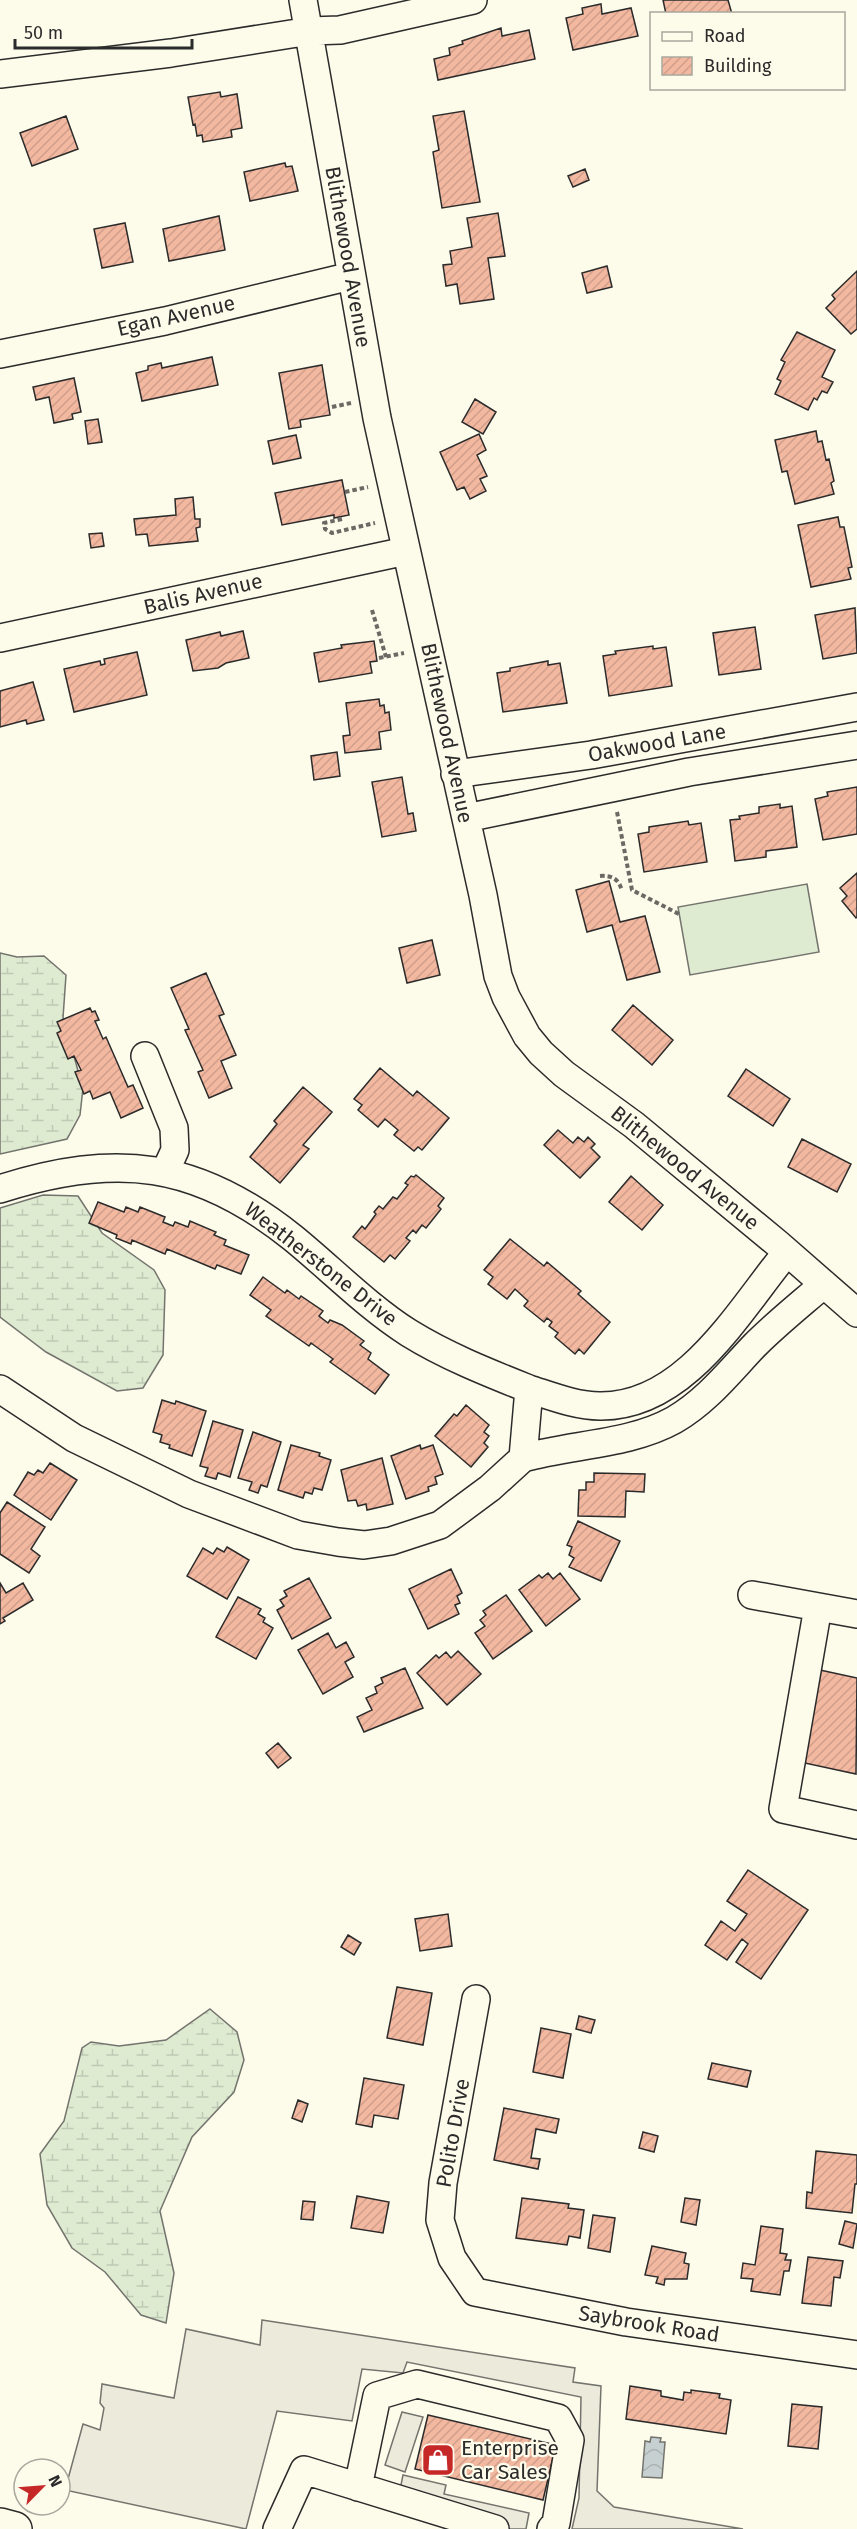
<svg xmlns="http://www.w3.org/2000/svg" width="857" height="2529" viewBox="0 0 857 2529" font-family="'Fira Sans',sans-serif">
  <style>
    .wetland { fill: url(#wetland-marsh); stroke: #74746e; stroke-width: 1.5 }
    .pitch { fill: #deebd1; stroke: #74746e; stroke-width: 1.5 }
    .parking { fill: #eceadb; stroke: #74746e; stroke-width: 1.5 }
    .water { fill: url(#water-waves); stroke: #74746e; stroke-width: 1.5 }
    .building { fill: url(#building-hatch); stroke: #2b2b2b; stroke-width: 1.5 }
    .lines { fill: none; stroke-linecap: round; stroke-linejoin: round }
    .minor-casing { stroke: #2b2b2b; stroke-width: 30 }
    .major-casing { stroke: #2b2b2b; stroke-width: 36 }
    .path { stroke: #6a6964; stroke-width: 4; stroke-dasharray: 4.5 3; stroke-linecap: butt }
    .minor { stroke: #fdfbea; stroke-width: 27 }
    .major { stroke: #fdfbea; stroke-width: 33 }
    .labels { text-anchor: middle; stroke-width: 4.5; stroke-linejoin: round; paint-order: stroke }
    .street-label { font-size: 21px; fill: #2b2b2b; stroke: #fdfbea }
    .poi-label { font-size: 21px; fill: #2b2b2b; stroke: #fdfbea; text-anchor: start }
  </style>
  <defs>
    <pattern id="wetland-marsh" width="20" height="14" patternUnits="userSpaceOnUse" patternTransform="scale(1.5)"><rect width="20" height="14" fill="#deebd1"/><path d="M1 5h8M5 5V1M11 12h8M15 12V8" fill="none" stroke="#bfcab4"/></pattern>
    <pattern id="water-waves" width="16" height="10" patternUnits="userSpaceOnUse" patternTransform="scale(1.5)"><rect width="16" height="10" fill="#c7d0d0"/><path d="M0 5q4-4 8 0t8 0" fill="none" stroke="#abb3b3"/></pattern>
    <pattern id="building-hatch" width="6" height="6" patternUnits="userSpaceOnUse" patternTransform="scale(1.5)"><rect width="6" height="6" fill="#f2b8a0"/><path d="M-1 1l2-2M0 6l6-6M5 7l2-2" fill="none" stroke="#d09e8a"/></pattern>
  </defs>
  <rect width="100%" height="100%" fill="#fdfbea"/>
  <path class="wetland" d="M0,953L17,957L44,956L66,975L63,1018L83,1088L80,1115L67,1139L0,1154Z
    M43,1195L78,1196L102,1233L154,1270L165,1290L163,1355L143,1388L117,1391L46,1352L0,1317V1208Z
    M210,2009L237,2032L244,2060L234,2092L192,2137L160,2211L174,2273L166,2323L141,2315L105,2272L72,2248L47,2205L40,2154L64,2121L82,2048L91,2042L119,2046L166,2040Z"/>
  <path class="pitch" d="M807,884L819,952L690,975L678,907Z"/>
  <path class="parking" d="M262,2320L575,2368L573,2382L601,2386L597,2491L614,2507L743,2529H572L579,2498L581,2397L407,2362L403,2373L362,2369L352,2421L277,2411L246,2529L65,2490L83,2424L100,2430L104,2408L100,2403L102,2384L174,2398L186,2329L260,2345Z
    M402,2412L423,2417L405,2472L385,2465Z
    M403,2475L446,2485L444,2494L529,2513L526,2529H495L399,2495Z"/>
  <path class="water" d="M651,2437L661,2438L660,2442H665L662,2478L642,2477L645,2441L650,2442Z"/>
  <path class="building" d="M663,0H728L732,14H666Z
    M601,4L602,14L631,8L638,36L573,50L566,18L583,14L582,8Z
    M501,28L502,36L529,30L535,59L438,80L434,59L450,55L449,48L463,44L462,41Z
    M220,92L221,97L237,94L242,128L231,130L232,137L203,142L202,135L197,136L195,124L193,125L188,97Z
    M464,111L480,202L442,208L433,152L439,150L433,116Z
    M66,116L78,149L32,166L20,133Z
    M285,163L286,167L292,166L298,191L250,201L244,172Z
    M585,169L589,180L573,187L568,176Z
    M498,213L505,256L488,258L494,299L460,304L457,284L446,286L443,265L452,264L450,251L472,247L467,218Z
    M219,216L225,250L169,261L163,229Z
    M125,223L133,262L102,268L94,229Z
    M607,266L612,287L587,293L582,273Z
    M857,271V329L851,334L826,308L835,299L832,295Z
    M797,332L835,350L822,377L833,382L827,393L822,391L817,400L814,398L808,410L775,394L781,381L777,379L785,362L781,360Z
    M212,357L218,385L142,401L136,373L148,370V366L161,363L162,368Z
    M322,365L330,415L300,420L301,427L289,429L279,373Z
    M74,378L81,412L72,414L73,419L54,423L49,397L36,400L33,387Z
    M475,399L496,412L483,434L462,422Z
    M98,419L102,442L88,444L85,421Z
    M816,431L818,442L822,441L826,460L829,459L834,481L831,483L834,494L795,504L787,471L782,472L775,440Z
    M479,434L486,450L477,455L487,476L480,479L486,491L470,499L464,487L457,490L440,452Z
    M296,435L301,458L273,464L268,441Z
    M342,480L349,515L334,518V515L282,525L275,493Z
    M193,497L195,519H200V527L196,528L198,541L149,546L147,534L136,535L134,519L176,515L175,499Z
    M838,517L840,527H844L852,567L848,568L851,579L811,587L798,525Z
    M102,533L104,546L91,548L89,534Z
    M855,608L857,653L823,659L815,615Z
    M755,627L761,669L719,675L713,633Z
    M243,631L249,658L226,663L218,668L193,671L186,640L220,632L221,636Z
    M374,641L377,661L370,662L372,673L319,682L314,653L342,648L341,645Z
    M653,646V649L666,647L672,686L609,696L603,656L616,654L615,651Z
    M137,652L147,695L74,712L64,669L100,661L101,665L105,664L104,659Z
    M548,661V665L560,663L567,703L503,712L497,673L510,671V668Z
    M33,682L44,720L27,724L26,720L0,727V691Z
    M379,699L380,706L384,705L385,713L389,712L391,730L379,732L381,749L345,753L343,736L350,735L346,703Z
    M337,752L340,776L314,780L311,756Z
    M402,777L408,814L413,813L416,831L382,837L372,782Z
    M857,787V834L823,840L815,799L828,796L827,792Z
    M780,804V808L792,806L797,847L766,851V857L735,861L730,820L740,819L739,816L759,813V807Z
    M688,821L689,825L701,823L707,862L644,872L638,834L649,832V827Z
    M857,873V917L856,918L842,901L847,896L840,888Z
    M609,881L620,922L645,916L660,972L627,980L612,925L587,932L576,890Z
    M432,940L440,975L407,983L399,948Z
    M206,973L224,1014L219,1016L236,1055L221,1061L232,1088L209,1098L198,1072L203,1070L185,1030L189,1029L171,988Z
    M633,1005L673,1040L652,1065L612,1030Z
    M90,1008L92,1012L95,1011L99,1020L95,1021L103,1039L106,1037L128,1087L133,1085L143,1108L121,1118L110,1092L93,1099L90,1091L84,1094L75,1072L81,1070L74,1056L68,1059L57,1033L61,1031L57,1022Z
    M380,1068L413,1096L417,1091L449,1118L422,1150L418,1147L414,1151L394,1135L398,1130L385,1119L378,1127L358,1110L362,1105L354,1099Z
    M746,1069L790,1099L773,1126L728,1096Z
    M303,1087L332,1112L303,1145L309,1149L280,1183L250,1157L277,1124L274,1121Z
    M558,1130L573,1143L578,1137L584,1142L588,1137L595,1144L591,1148L600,1157L580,1178L544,1145Z
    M802,1139L851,1164L837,1192L788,1167Z
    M416,1175L444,1198L438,1206L441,1209L426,1228L422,1225L416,1233L413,1230L406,1238L410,1241L395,1259L390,1255L384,1262L353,1237L362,1226L365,1229L376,1214L374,1212L379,1206L383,1209L393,1197L397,1199L408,1185L405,1183L411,1176L414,1177Z
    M631,1176L663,1205L642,1230L609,1202Z
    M98,1202L124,1212L126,1207L138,1212L140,1207L165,1217L163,1222L173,1226L175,1222L188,1227L190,1221L216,1232L214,1235L226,1240L224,1245L249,1255L241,1274L217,1265L215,1269L167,1249L165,1254L132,1240L131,1244L116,1238L117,1235L89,1223Z
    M510,1239L544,1266L547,1262L581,1291L578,1294L610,1322L584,1354L579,1349L575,1354L555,1337L558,1333L549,1326L552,1322L547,1318L544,1322L524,1306L528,1301L515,1289L507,1299L488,1284L493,1277L484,1270Z
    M263,1277L285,1293L287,1290L299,1299L301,1296L323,1311L319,1316L328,1323L330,1320L342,1325L364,1341L360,1345L371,1353L368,1359L389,1375L375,1394L330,1362L333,1359L311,1343L309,1346L266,1316L271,1310L250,1295Z
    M162,1400L175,1404L176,1401L206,1411L192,1456L169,1448L170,1445L160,1442L162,1435L153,1432Z
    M466,1405L489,1425L484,1432L489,1436L484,1443L488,1447L471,1467L435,1436L454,1414L457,1416Z
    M213,1421L243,1430L230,1477L218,1473L216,1479L205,1476L208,1468L200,1466Z
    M253,1432L281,1442L267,1487L261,1485L258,1493L249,1490L252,1482L238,1478Z
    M291,1445L320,1453L319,1456L331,1460L322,1490L314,1488L312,1494L305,1492L303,1498L278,1490Z
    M420,1445L421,1449L433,1445L443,1474L435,1477L437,1484L428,1487L429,1491L406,1499L391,1456Z
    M382,1458L393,1504L367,1510L366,1504L358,1506L356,1500L348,1501L341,1470Z
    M50,1463L77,1480L51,1520L14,1495L28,1472L34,1475L38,1470L43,1473Z
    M594,1473L645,1474L644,1492L626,1491L625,1517L578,1516L579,1490H586V1482H594Z
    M7,1502L45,1527L31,1549L40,1556L29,1573L0,1554V1513Z
    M578,1521L620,1541L601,1581L569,1567L574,1558L569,1555L572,1547L567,1545Z
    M227,1547L249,1560L227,1599L187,1576L203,1548L213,1554L217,1548L224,1552Z
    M451,1569L462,1593L457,1596L460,1603L455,1605L459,1614L428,1629L409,1589Z
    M548,1573L553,1579L560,1573L580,1599L546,1626L519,1590L539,1575L542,1578Z
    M309,1578L331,1618L292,1639L277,1610L284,1606L280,1600L287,1596L284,1591Z
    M0,1583L6,1593L23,1583L33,1600L3,1618L5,1621L0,1624Z
    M506,1595L532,1631L493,1659L475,1633L485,1626L480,1620L486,1615L483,1611Z
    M238,1597L261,1609L258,1614L265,1618L263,1622L273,1628L256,1659L216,1637Z
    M328,1633L336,1648L346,1642L354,1657L345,1662L353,1677L323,1694L298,1650Z
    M458,1651L481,1674L447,1705L417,1673L436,1655L439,1658L446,1652L451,1658Z
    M405,1668L423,1708L364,1732L357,1717L372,1710L366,1698L377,1693L375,1687L383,1683L381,1678Z
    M820,1670L857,1678L856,1774L800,1762Z
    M278,1743L291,1758L278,1768L266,1753Z
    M748,1870L808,1910L761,1979L736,1962L748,1944L742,1939L727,1960L705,1945L721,1921L735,1931L747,1914L727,1901Z
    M448,1914L452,1946L420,1951L415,1919Z
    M348,1935L361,1943L354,1955L341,1947Z
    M397,1987L432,1993L423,2045L387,2038Z
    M579,2016L595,2020L591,2033L576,2029Z
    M541,2028L571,2034L563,2078L533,2072Z
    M712,2063L751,2071L747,2087L708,2079Z
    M364,2078L404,2085L398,2119L374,2115L372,2127L356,2124Z
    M298,2100L308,2104L302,2122L292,2118Z
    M504,2108L559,2119L556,2133L536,2129L531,2158L540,2159L538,2169L494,2160Z
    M643,2132L658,2136L654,2152L639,2148Z
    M816,2151L857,2155V2184H855L852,2213L806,2208L807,2192L812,2193Z
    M357,2196L389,2202L383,2233L351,2228Z
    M522,2198L569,2204L568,2208L584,2210L580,2238L569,2236L567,2245L516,2238Z
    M685,2198L700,2200L696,2225L681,2222Z
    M303,2201L315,2202L313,2220L301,2219Z
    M593,2215L615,2218L610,2252L588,2248Z
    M845,2221L857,2224L853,2248L839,2244Z
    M761,2226L783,2229L780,2253L787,2254L785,2260H791L789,2271H784L780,2295L751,2291L753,2279L741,2278L743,2263L755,2265Z
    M652,2246L686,2253L684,2263L689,2264L687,2279H665L664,2285L656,2283L658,2277L645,2275Z
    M808,2257L843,2261L840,2278L834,2277L831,2306L802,2303Z
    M630,2386L661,2391V2396L683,2400L684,2392L691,2393V2390L720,2394L719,2398L731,2400L726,2434L626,2419Z
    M792,2404L822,2407L818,2449L788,2446Z
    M428,2415L556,2445L543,2500L415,2469Z"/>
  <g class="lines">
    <defs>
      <path id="minor" d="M303,0L377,418L483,895L498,976L506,997L527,1036L541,1053L564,1074L634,1125L778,1244L857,1313
        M0,74L171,53L310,31L340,30L473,0
        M0,354L165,321L351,276
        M0,638L406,551
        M455,774L591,755L857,707
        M466,818L689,772L857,745
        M145,1056L174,1128L175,1150L165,1172
        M0,1189C116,1152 197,1161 293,1238C331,1269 368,1307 409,1333C446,1356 489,1373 529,1389L523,1458L490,1488L440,1525L391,1541L364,1545L338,1542L298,1535L189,1494L74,1438L0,1389
        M529,1389C551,1396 576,1406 600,1406C686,1407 739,1310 787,1252
        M523,1458C572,1444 629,1445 674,1420C707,1401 730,1371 755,1345C777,1323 801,1304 824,1284
        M752,1595L857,1614
        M818,1607L783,1809L857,1825
        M476,1999L443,2183L440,2220L452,2258L475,2292L626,2322L857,2355
        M358,2487L377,2396L417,2384L558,2418L570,2440L556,2523L551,2529
        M277,2529L304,2470L495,2529"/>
      <path id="major" d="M0,2525L15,2529"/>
    </defs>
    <use href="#minor" class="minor-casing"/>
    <use href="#major" class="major-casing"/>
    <path class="path" d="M332,407L351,403
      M345,492L368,487
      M342,519L324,523L325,529L332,533L375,523
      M372,610L386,657
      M379,658L404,653
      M617,812L632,890L679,914
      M600,876C612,875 619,879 622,891"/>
    <use href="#minor" class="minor"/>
    <use href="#major" class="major"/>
  </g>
  <defs>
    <symbol id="shop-square" viewBox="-11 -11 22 22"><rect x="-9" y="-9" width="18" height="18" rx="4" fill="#c62828" stroke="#fdfbea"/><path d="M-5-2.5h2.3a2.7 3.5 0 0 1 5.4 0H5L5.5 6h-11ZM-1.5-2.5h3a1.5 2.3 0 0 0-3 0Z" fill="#fff"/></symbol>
  </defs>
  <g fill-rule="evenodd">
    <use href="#shop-square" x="419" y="2441" width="38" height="38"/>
  </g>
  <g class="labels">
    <g class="street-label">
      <text transform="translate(348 257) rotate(80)" y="7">Blithewood Avenue</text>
      <text transform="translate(176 316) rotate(-13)" y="7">Egan Avenue</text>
      <text transform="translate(203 594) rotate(-13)" y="7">Balis Avenue</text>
      <text transform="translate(447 733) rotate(78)" y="7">Blithewood Avenue</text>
      <text transform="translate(657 743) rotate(-10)" y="7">Oakwood Lane</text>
      <text transform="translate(685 1168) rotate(39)" y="7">Blithewood Avenue</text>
      <text transform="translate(321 1264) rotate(38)" y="7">Weatherstone Drive</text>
      <text transform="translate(453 2133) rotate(-80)" y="7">Polito Drive</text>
      <text transform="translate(649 2324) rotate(9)" y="7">Saybrook Road</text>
    </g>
    <g class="poi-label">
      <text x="461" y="2455">Enterprise<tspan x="461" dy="24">Car Sales</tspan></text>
    </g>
  </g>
  <rect x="650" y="12" width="195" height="78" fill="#fdfbea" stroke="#a9a89e" stroke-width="1.5"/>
  <rect x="662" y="32" width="30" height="9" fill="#fdfbea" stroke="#a9a89e" stroke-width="1.5"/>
  <text x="704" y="42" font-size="18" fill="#2b2b2b">Road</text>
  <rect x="662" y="57" width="30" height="18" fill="url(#building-hatch)" stroke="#a9a89e" stroke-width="1.5"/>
  <text x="704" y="72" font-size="18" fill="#2b2b2b">Building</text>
  <g transform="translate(42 2487) rotate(65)"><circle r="28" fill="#fdfbea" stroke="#a9a89e" stroke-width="1.5"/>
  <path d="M0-4.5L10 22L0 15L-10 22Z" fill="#c62828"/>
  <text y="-9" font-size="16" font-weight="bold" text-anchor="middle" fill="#2b2b2b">N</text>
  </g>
  <path d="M15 39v9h177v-9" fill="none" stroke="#2b2b2b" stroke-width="3"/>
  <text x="24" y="39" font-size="18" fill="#2b2b2b" stroke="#fdfbea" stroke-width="4.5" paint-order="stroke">50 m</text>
</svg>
